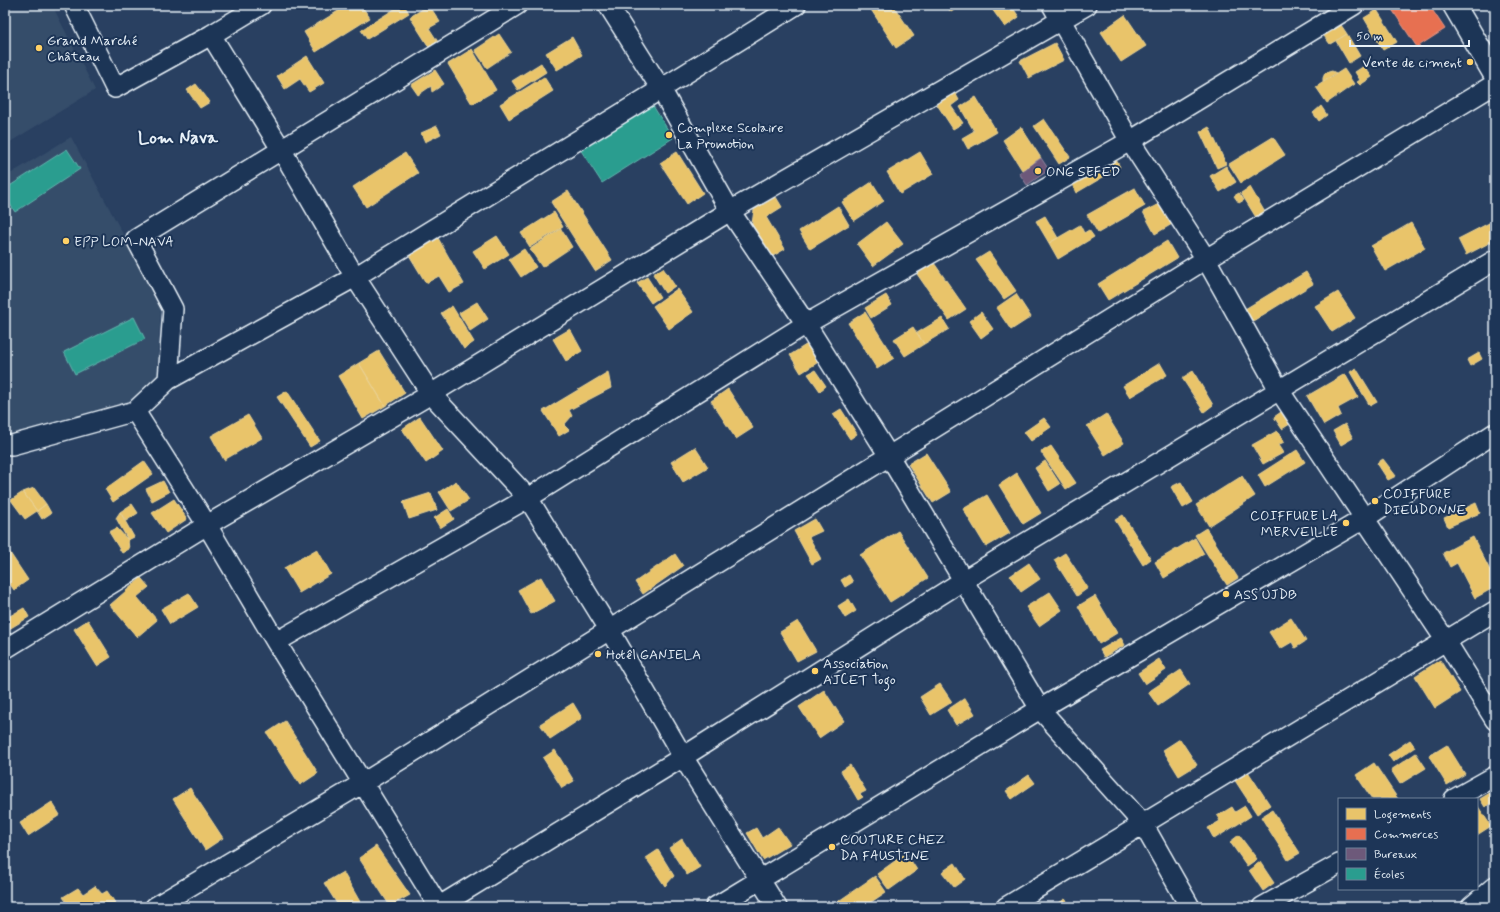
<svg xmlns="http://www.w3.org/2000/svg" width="1500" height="912" viewBox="0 0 1500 912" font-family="Mynerve,sans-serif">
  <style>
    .built { fill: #364d6b }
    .homes { fill: #e9c46a; stroke: #e9d295 }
    .shops { fill: #e76f51; stroke: #e79683 }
    .offices { fill: #6d597a; stroke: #9287a0 }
    .schools { fill: #2a9d8f; stroke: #63b6ae }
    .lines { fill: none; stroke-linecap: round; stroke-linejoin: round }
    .street-casing { stroke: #e8f1f8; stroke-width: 22 }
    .primary-casing { stroke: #e8f1f8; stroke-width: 25 }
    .street { stroke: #1d3557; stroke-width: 19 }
    .primary { stroke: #1d3557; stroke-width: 22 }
    .poi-dot { fill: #ffd166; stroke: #1d3557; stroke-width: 1.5 }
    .labels { text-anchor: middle; stroke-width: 4; stroke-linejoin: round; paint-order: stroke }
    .poi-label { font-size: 14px; fill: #e8f1f8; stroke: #1d3557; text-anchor: start }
    .district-label { font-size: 18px; font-weight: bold; fill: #e8f1f8; stroke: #1d3557 }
  </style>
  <rect width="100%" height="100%" fill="#294061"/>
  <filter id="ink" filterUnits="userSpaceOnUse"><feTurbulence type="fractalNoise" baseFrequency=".025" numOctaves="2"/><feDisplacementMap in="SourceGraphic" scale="8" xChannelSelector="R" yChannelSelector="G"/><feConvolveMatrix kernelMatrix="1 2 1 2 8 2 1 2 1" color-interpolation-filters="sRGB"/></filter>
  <g filter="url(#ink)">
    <path class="built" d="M5,5H52L95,90L5,145Z
      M71,137L161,305L157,376L129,404L16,434L5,432V177Z"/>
    <path class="homes" d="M348,5H361L370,18L316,52L304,32Z
      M401,5H404L409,13L367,39L361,30Z
      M429,5L440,22L429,28L438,42L429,47L410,17Z
      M868,5H893L914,36L896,48Z
      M946,5H962L951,12Z
      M989,5H1011L1019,17L1005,27Z
      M1377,10L1397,42L1383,50L1364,18Z
      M1125,15L1146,46L1121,62L1101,32Z
      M1341,25L1347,34L1330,44L1324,36Z
      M499,34L511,52L487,68L475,50Z
      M1347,34L1360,56L1349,63L1336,41Z
      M572,37L582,55L557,70L546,53Z
      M1055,43L1064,60L1029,78L1020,61Z
      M472,49L496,90L472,104L448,64Z
      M307,56L324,83L309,92L300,79L285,89L277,76Z
      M541,63L546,72L518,90L512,81Z
      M1364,66L1372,77L1360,85L1357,82L1360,80L1355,72Z
      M1344,69L1354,84L1327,103L1316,87Z
      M435,70L444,84L432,92L431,86L418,95L411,85Z
      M1332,71L1336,73L1323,82V78L1325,73Z
      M544,77L553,91L509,119L500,104Z
      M196,84L210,102L200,108L187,90Z
      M954,91L959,100L951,106L963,123L953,129L936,103Z
      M976,97L997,132L968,149L962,138L974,131L960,107Z
      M1321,106L1327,115L1319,121L1313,113Z
      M1044,119L1070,157L1059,164L1034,126Z
      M437,126L441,134L425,142L421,133Z
      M1021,127L1041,158L1022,170L1003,140Z
      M1209,127L1226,164L1217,168L1200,132Z
      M1273,137L1285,155L1241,183L1229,164Z
      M677,152L703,193L687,204L660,163Z
      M920,152L933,174L900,194L887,172Z
      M405,153L418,173L366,207L353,187Z
      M1114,156L1120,167L1076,193L1071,182Z
      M1226,166L1236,182L1220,192L1210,176Z
      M872,182L884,201L854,221L842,202Z
      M1250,187L1266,214L1257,219L1241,193Z
      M1135,188L1145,206L1098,233L1087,215Z
      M568,191L612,260L595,271L551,202Z
      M1239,193L1244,200L1239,203L1234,196Z
      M776,197L782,207L766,217L785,249L773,256L752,224L754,210Z
      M1161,203L1172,224L1155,234L1143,212Z
      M838,206L849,225L810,249L799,231Z
      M554,212L563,227L530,247L521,233Z
      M1045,216L1058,238L1049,243L1036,221Z
      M1495,220V240L1466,255L1458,239Z
      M886,222L903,244L873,266L857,244Z
      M1411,223L1425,248L1385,271L1371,246Z
      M1080,225L1084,233L1089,230L1094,237L1058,259L1049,243Z
      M561,229L572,247L542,267L530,249Z
      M497,236L509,254L485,269L473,251Z
      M438,238L464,284L449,292L439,276L426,283L409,255Z
      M1167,241L1177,258L1108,300L1098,284Z
      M524,249L536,267L521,277L509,259Z
      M989,252L1016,291L1004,299L976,260Z
      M934,263L966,309L949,320L917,274Z
      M663,268L675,286L665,293L653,274Z
      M1306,272L1313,284L1248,324L1240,312Z
      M647,277L660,297L651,303L637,283Z
      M677,289L693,312L669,329L653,306Z
      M1338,292L1355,318L1332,332L1315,306Z
      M1016,294L1031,317L1011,330L996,308Z
      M886,295L892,305L871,318L865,308Z
      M477,302L488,319L470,331L459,313Z
      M452,306L474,342L464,349L441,313Z
      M865,312L894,358L877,369L848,323Z
      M981,312L993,329L981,338L969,321Z
      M942,318L949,329L924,344L917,333Z
      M913,327L924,344L905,356L894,339Z
      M570,329L582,351L566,361L553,339Z
      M809,343L820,361L801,373L790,355Z
      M379,351L405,393L385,406L359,363Z
      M1479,353L1482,359L1470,366L1467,360Z
      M359,363L385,406L363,419L338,376Z
      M1160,363L1167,375L1130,397L1123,386Z
      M1356,368L1377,402L1370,406L1350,372Z
      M815,370L826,386L820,391L808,374Z
      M1193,371L1213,405L1204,412L1182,378Z
      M608,372L611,388L569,410L572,416L564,425L569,430L559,436L543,411Z
      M1345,374L1358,397L1338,408L1341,415L1324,425L1307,396Z
      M728,389L753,428L736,439L711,401Z
      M287,391L320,441L310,447L277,397Z
      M841,409L857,434L850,439L833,414Z
      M1284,410L1293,422L1282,429L1274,417Z
      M1106,414L1124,443L1105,455L1087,426Z
      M248,415L262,438L224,460L211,436Z
      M420,417L443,451L426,463L402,429Z
      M1044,418L1051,427L1031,441L1024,432Z
      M1345,424L1353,438L1341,445L1333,431Z
      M1277,431L1284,442L1278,445L1283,453L1263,464L1252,445Z
      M1051,446L1076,483L1066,489L1041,452Z
      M695,447L708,467L683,482L671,462Z
      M1297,450L1305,462L1265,487L1258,475Z
      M926,453L951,492L933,503L908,464Z
      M1383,459L1396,476L1388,480L1377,463Z
      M144,461L153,474L113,502L105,489Z
      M1045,461L1060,484L1049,491L1035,468Z
      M1017,473L1041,513L1023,524L999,485Z
      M1242,476L1255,496L1209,526L1196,505Z
      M163,481L169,492L152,501L146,489Z
      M456,481L469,500L451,511L439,492Z
      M1181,482L1193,502L1183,508L1171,487Z
      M34,488L46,504L37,511L23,492Z
      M23,492L37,511L25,519L11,500Z
      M431,493L437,510L409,519L403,502Z
      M987,495L1010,533L986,547L963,509Z
      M174,499L187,519L166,533L152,513Z
      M1476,503L1480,513L1448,527L1444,518Z
      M46,504L51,513L42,519L37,511Z
      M132,504L138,513L126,521L120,512Z
      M448,509L454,519L440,528L434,518Z
      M120,512L134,537L128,540L116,518Z
      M1123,515L1151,559L1143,565L1115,520Z
      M815,519L822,531L809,537L821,559L812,564L794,531Z
      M117,528L128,540L129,549L122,553L109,532Z
      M1206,528L1238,578L1227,585L1195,535Z
      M898,531L928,578L890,602L860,555Z
      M1473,537L1495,580V587L1475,598L1457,563L1450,567L1443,553Z
      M1195,538L1204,554L1164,578L1155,562Z
      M6,547L28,580L14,590L5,577Z
      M317,549L331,574L299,593L284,568Z
      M1065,553L1088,588L1077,596L1054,560Z
      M675,554L683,566L643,594L635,582Z
      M1029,563L1040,579L1021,592L1010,576Z
      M849,575L853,582L845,587L841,580Z
      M541,577L555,601L531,614L518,590Z
      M141,578L149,587L137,597L157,620L137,637L110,605Z
      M1050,592L1062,610L1039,626L1026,607Z
      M189,593L198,607L170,624L161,609Z
      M1095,596L1117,633L1099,644L1078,606Z
      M849,599L856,611L845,618L838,606Z
      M24,608L29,617L9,629L8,617Z
      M1291,618L1306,641L1295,648L1292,642L1280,649L1269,632Z
      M88,620L111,657L97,666L74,629Z
      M798,621L816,651L797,661L780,632Z
      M1121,638L1125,645L1104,657L1100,650Z
      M1159,659L1166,670L1145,684L1138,673Z
      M1440,660L1460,692L1435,708L1415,676Z
      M1181,670L1190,684L1158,706L1148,692Z
      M940,684L952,702L931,715L920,697Z
      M824,690L844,721L819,738L799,707Z
      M965,698L975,714L956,725L947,710Z
      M573,703L582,718L550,739L540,724Z
      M285,721L318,773L300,785L267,733Z
      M1180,739L1197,765L1179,776L1163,750Z
      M1410,740L1415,747L1393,762L1388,755Z
      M1447,745L1465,774L1447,785L1429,756Z
      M555,750L574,781L562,788L543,758Z
      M1416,753L1426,768L1400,784L1391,770Z
      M1374,763L1398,799H1372L1356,775Z
      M850,765L866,791L860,794L863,797L858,800L841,771Z
      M1245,767L1270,805L1257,814L1232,776Z
      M1029,775L1035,783L1012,799L1006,791Z
      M190,788L223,838L205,850L173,799Z
      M1495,790V801L1485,807L1480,799Z
      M52,802L60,815L28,836L20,823Z
      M1477,805L1491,826L1477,835Z
      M1245,806L1251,816L1214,839L1208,828L1220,821L1217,816L1232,807L1235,812Z
      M1272,810L1300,853L1288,860L1261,817Z
      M778,827L790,844L763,860L747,833L756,828L762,838Z
      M1239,835L1257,859L1247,866L1230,842Z
      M682,839L700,867L687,875L669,848Z
      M376,846L410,895L390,906L359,858Z
      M658,850L674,876L665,886L646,858Z
      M906,853L917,870L889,890L877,874Z
      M1260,862L1274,883L1263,891L1249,870Z
      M955,863L965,879L954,887L942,872Z
      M343,872L363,907H339L324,883Z
      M875,876L886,892L864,907H830Z
      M95,886L102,894L107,891L116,904L111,907H70L63,897L78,888L83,894Z
      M1065,899L1072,907H1053Z"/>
    <path class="shops" d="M1389,5H1429L1445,29L1417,47Z"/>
    <path class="offices" d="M1041,158L1049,170L1027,185L1019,173Z"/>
    <path class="schools" d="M650,101L673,138L602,183L578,146Z
      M67,149L80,169L15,212L5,196V189Z
      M134,317L145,339L75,374L64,352Z"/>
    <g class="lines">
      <defs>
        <path id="street" d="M74,5L115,88L211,35L261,5
          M796,5L661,89L730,211L806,324L889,456L1040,709L1143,824L1495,611
          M1052,5L1130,141L1206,259L1279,390L1446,641L1495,720
          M211,35L281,149L355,277L431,394L528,498L609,629L683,757L777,907
          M168,380L173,309L136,239L517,5
          M135,411L207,525L276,642L439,907
          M5,444L12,445L135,411L168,380L355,277L661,89L608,5
          M276,642L528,498L806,324L1130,141L1354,5
          M5,649L207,525L431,394L730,211L1087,5
          M1454,799L1495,776
          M155,907L363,783L1206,259L1495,84
          M438,907L683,757L964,580L1495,260
          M715,907L1040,709L1365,518L1495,433
          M1006,907L1143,824L1190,907
          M1262,907L1339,864
          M1471,907L1495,886"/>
        <path id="primary" d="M1454,5L1495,75"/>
      </defs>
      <use href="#street" class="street-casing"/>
      <use href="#primary" class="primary-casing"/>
      <use href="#street" class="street"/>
      <use href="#primary" class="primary"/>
    </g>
  </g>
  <g class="poi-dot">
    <circle cx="39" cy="48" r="4"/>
    <circle cx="1470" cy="62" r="4"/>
    <circle cx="669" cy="135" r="4"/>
    <circle cx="1038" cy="171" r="4"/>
    <circle cx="66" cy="241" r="4"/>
    <circle cx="1375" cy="501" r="4"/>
    <circle cx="1346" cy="523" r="4"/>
    <circle cx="1226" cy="594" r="4"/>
    <circle cx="598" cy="654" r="4"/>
    <circle cx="815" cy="671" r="4"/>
    <circle cx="832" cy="847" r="4"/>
  </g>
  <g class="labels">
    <g class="poi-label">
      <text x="47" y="45">Grand Marché<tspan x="47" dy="16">Château</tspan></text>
      <text x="1462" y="67" text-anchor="end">Vente de ciment</text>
      <text x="677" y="132">Complexe Scolaire<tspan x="677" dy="16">La Promotion</tspan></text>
      <text x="1046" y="176">ONG SEFED</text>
      <text x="74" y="246">EPP LOM-NAVA</text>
      <text x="1383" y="498">COIFFURE<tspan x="1383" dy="16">DIEUDONNE</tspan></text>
      <text x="1338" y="520" text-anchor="end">COIFFURE LA<tspan x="1338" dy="16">MERVEILLE</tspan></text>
      <text x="1234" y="599">ASS UJDB</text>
      <text x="606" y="659">Hotêl GANIELA</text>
      <text x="823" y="668">Association<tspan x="823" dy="16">AJCET Togo</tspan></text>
      <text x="840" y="844">COUTURE CHEZ<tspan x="840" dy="16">DA FAUSTINE</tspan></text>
    </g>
    <g class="district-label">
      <text x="178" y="143">Lom Nava</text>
    </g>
  </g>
  <rect width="1500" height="912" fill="none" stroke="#1d3557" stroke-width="20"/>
  <rect x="10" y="10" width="1480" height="892" fill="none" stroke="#e8f1f8" stroke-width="1.5" filter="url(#ink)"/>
  <rect x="1338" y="798" width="140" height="92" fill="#1d3557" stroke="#6e8097"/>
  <rect x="1346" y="808" width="20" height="12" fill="#e9c46a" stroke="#6e8097"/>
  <text x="1374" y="818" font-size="12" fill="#e8f1f8">Logements</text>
  <rect x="1346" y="828" width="20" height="12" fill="#e76f51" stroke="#6e8097"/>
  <text x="1374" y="838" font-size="12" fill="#e8f1f8">Commerces</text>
  <rect x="1346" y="848" width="20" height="12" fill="#6d597a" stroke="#6e8097"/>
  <text x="1374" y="858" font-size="12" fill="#e8f1f8">Bureaux</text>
  <rect x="1346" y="868" width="20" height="12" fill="#2a9d8f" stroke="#6e8097"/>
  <text x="1374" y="878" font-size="12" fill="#e8f1f8">Écoles</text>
  <path d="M1350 40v6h119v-6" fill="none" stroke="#e8f1f8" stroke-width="2"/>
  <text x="1356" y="40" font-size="12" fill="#e8f1f8" stroke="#1d3557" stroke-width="3" paint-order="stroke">50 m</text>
</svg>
